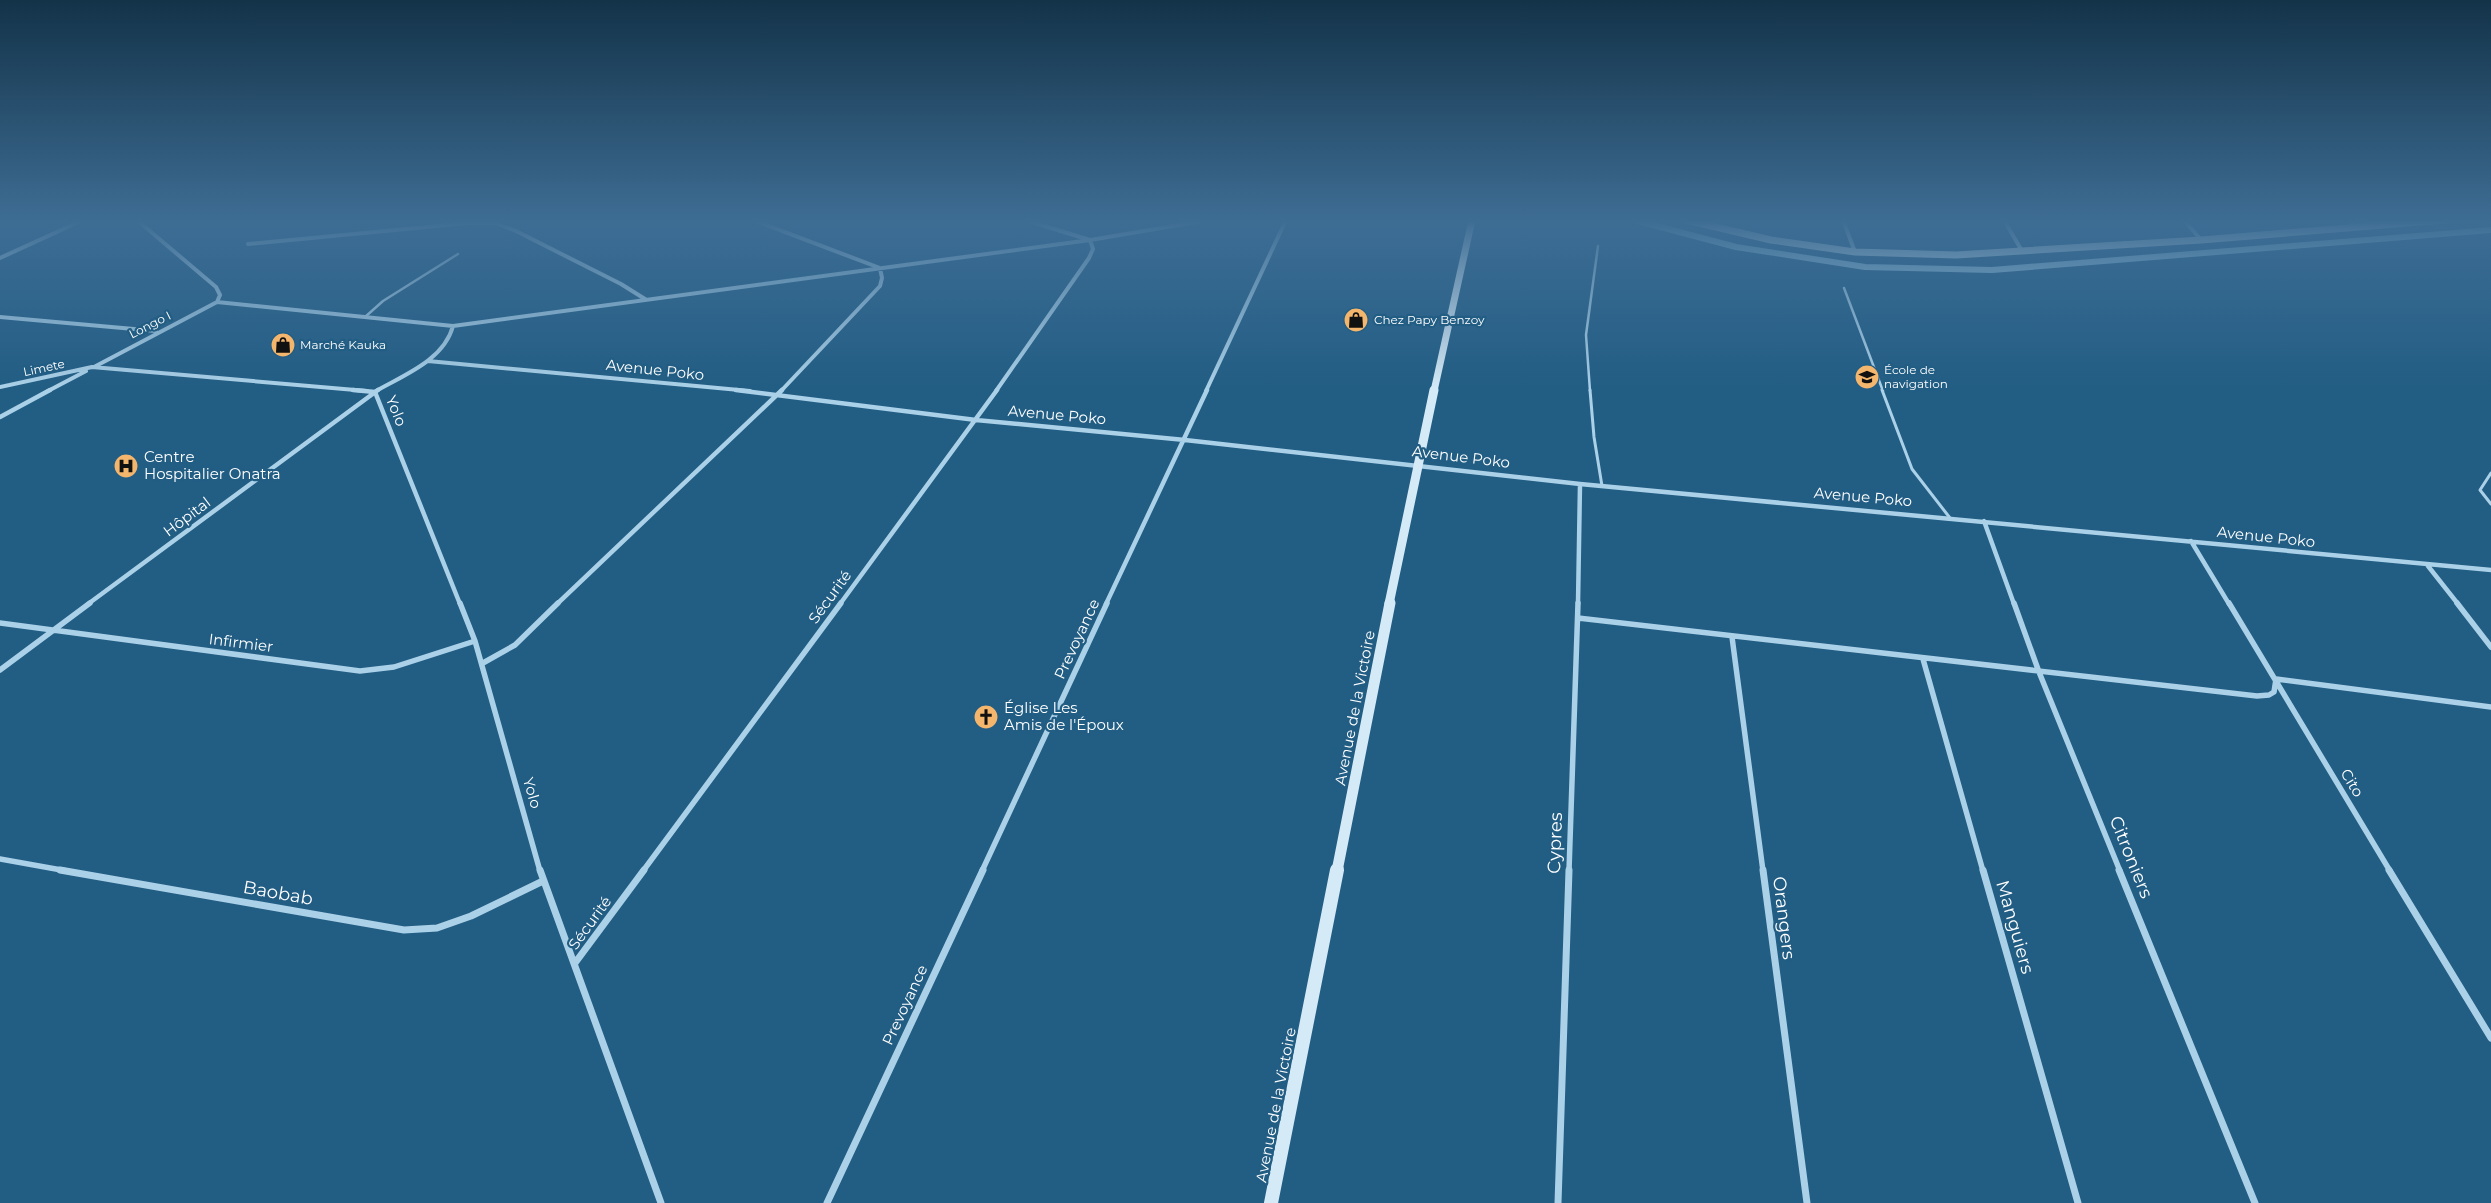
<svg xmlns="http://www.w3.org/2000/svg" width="2491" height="1203" viewBox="0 0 2491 1203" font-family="Montserrat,sans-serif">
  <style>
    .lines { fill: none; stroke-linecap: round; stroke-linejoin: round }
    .stream { stroke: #9fcee9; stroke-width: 6 }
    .lane-far1 { stroke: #abd1e8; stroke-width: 2.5 }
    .lane { stroke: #abd1e8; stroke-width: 3 }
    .street-far3 { stroke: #abd1e8; stroke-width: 4 }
    .street-far2 { stroke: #abd1e8; stroke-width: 4.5 }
    .street-far1 { stroke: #abd1e8; stroke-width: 5.5 }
    .street { stroke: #abd1e8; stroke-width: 7 }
    .secondary-far3 { stroke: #d5eaf7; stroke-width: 7 }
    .secondary-far2 { stroke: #d5eaf7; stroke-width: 9 }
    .secondary-far1 { stroke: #d5eaf7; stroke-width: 11 }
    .secondary { stroke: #d5eaf7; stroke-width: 14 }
    .labels { text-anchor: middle; stroke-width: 4.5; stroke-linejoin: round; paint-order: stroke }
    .far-poi-label { font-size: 12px; fill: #fff; stroke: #225d84; text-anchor: start }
    .far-street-label { font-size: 12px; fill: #fff; stroke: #225d84 }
    .street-label { font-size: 15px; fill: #fff; stroke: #225d84 }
    .poi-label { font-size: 15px; fill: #fff; stroke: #225d84; text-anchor: start }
    .near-street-label { font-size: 18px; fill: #fff; stroke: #225d84 }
  </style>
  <rect width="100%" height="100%" fill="#225d84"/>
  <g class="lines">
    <path class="stream" d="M1634,220L1736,247L1865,267L1992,270L2491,230"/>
    <path class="lane-far1" d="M1844,288L1883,391
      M365,317L383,301L458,254
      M1590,391L1586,335L1598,246"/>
    <path class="lane" d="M1590,390L1594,437L1602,486
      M1882,390L1912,469L1950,518
      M2491,473L2480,490L2491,504"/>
    <path class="street-far3" d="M137,220L216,287L220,295L217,302
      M753,220L880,268L882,278L880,286L781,391
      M1843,220L1855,252
      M2004,220L2022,251
      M2184,220L2201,240
      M2348,220L2357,228
      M248,244L468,223H495L516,231L621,284L645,299
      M0,258L83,220
      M217,302L453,326L1090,240L1209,220
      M0,317L156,331
      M428,361L750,391
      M94,367L217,302
      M0,387L92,367L367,391
      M48,391L86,371
      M376,391C404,375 444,360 453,326
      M996,391L1089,258L1093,249L1090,240L1025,220
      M1206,391L1286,220"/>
    <path class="street-far2" d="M353,390L375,392L460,604
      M736,390L976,420L1185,440L1580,484L2491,570
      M0,417L50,390
      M1984,521L2014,604
      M2191,541L2229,604
      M2428,566L2458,604
      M88,604L378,390
      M557,604L782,390
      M840,604L997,390
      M1106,604L1207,390
      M1578,604L1580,484"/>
    <path class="street-far1" d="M460,603L475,641L540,871
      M2014,603L2039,672L2120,871
      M2229,603L2390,871
      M2457,603L2491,647
      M1578,618L2257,696L2269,695L2274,692L2276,679L2491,707
      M0,623L360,671L394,667L475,641
      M1732,637L1763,871
      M1923,659L1983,871
      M483,663L515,645L558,603
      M0,670L90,603
      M0,859L67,871
      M643,871L841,603
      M982,871L1107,603
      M1569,871L1578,603"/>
    <path class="street" d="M60,870L404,930L437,928L471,916L543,881
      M540,870L661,1203
      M1763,870L1807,1203
      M1983,870L2078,1203
      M2119,870L2255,1203
      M2389,870L2491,1038
      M575,963L644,870
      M827,1203L983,870
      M1558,1203L1569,870"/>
    <path class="secondary-far3" d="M1686,220L1771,240L1855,252L1956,255L2201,240L2445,220
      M1434,391L1472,220"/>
    <path class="secondary-far2" d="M1389,604L1434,390"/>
    <path class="secondary-far1" d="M1337,871L1390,603"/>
    <path class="secondary" d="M1271,1203L1337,870"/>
  </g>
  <linearGradient id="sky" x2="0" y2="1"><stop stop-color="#133349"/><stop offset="0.57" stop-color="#3e6d94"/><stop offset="1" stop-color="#3e6d94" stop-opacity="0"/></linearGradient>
  <rect width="2491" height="389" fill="url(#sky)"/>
  <defs>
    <symbol id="shop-disc" viewBox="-11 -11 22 22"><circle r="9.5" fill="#f4b66d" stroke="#225d84"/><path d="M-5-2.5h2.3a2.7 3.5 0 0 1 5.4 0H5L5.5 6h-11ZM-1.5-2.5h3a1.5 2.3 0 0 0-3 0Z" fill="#111"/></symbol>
    <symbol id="school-disc" viewBox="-11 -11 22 22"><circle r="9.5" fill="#f4b66d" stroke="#225d84"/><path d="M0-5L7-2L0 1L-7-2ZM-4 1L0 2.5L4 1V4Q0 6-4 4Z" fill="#111"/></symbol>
    <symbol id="hospital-disc" viewBox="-11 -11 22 22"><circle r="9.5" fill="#f4b66d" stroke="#225d84"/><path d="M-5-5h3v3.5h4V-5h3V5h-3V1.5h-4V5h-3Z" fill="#111"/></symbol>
    <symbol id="church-disc" viewBox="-11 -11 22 22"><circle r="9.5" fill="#f4b66d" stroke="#225d84"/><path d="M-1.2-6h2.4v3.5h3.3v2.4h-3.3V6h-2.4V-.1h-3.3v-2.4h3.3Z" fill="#111"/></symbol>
  </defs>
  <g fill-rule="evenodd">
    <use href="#shop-disc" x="1342" y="306" width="28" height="28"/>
    <use href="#shop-disc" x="269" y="331" width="28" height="28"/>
    <use href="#school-disc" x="1853" y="363" width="28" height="28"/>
    <use href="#hospital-disc" x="112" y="452" width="28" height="28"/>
    <use href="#church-disc" x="972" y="703" width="28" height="28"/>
  </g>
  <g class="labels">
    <g class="far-poi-label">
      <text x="1374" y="324">Chez Papy Benzoy</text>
      <text x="300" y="349">Marché Kauka</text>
      <text x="1884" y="374">École de<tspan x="1884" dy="14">navigation</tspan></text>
    </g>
    <g class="far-street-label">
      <text transform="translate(150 325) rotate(-27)" y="4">Longo I</text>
      <text transform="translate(44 368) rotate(-12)" y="4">Limete</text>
    </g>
    <g class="street-label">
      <text transform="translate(655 370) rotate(6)" y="5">Avenue Poko</text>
      <text transform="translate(396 411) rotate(68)" y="5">Yolo</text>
      <text transform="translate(1057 415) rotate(5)" y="5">Avenue Poko</text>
      <text transform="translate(1461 457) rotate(7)" y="5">Avenue Poko</text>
      <text transform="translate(1863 497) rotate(5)" y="5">Avenue Poko</text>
      <text transform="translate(187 517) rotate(-37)" y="5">Hôpital</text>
      <text transform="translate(2266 537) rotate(6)" y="5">Avenue Poko</text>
      <text transform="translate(830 597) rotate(-54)" y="5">Sécurité</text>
      <text transform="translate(1077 639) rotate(-65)" y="5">Prevoyance</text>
      <text transform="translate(241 643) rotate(7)" y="5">Infirmier</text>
      <text transform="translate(1355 708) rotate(-79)" y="5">Avenue de la Victoire</text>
      <text transform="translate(2352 783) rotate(59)" y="5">Cito</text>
      <text transform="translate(532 793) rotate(74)" y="5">Yolo</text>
      <text transform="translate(590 923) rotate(-54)" y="5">Sécurité</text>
      <text transform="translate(905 1005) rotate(-65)" y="5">Prevoyance</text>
      <text transform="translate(1276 1105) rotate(-79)" y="5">Avenue de la Victoire</text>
    </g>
    <g class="poi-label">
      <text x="144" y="462">Centre<tspan x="144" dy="17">Hospitalier Onatra</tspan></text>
      <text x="1004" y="713">Église Les<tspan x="1004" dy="17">Amis de l'Époux</tspan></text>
    </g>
    <g class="near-street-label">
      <text transform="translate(1555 843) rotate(-88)" y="6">Cypres</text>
      <text transform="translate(2131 857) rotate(68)" y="6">Citroniers</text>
      <text transform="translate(278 893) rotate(10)" y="6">Baobab</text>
      <text transform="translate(1784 918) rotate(83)" y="6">Orangers</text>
      <text transform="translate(2015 927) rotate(74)" y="6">Manguiers</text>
    </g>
  </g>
</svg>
